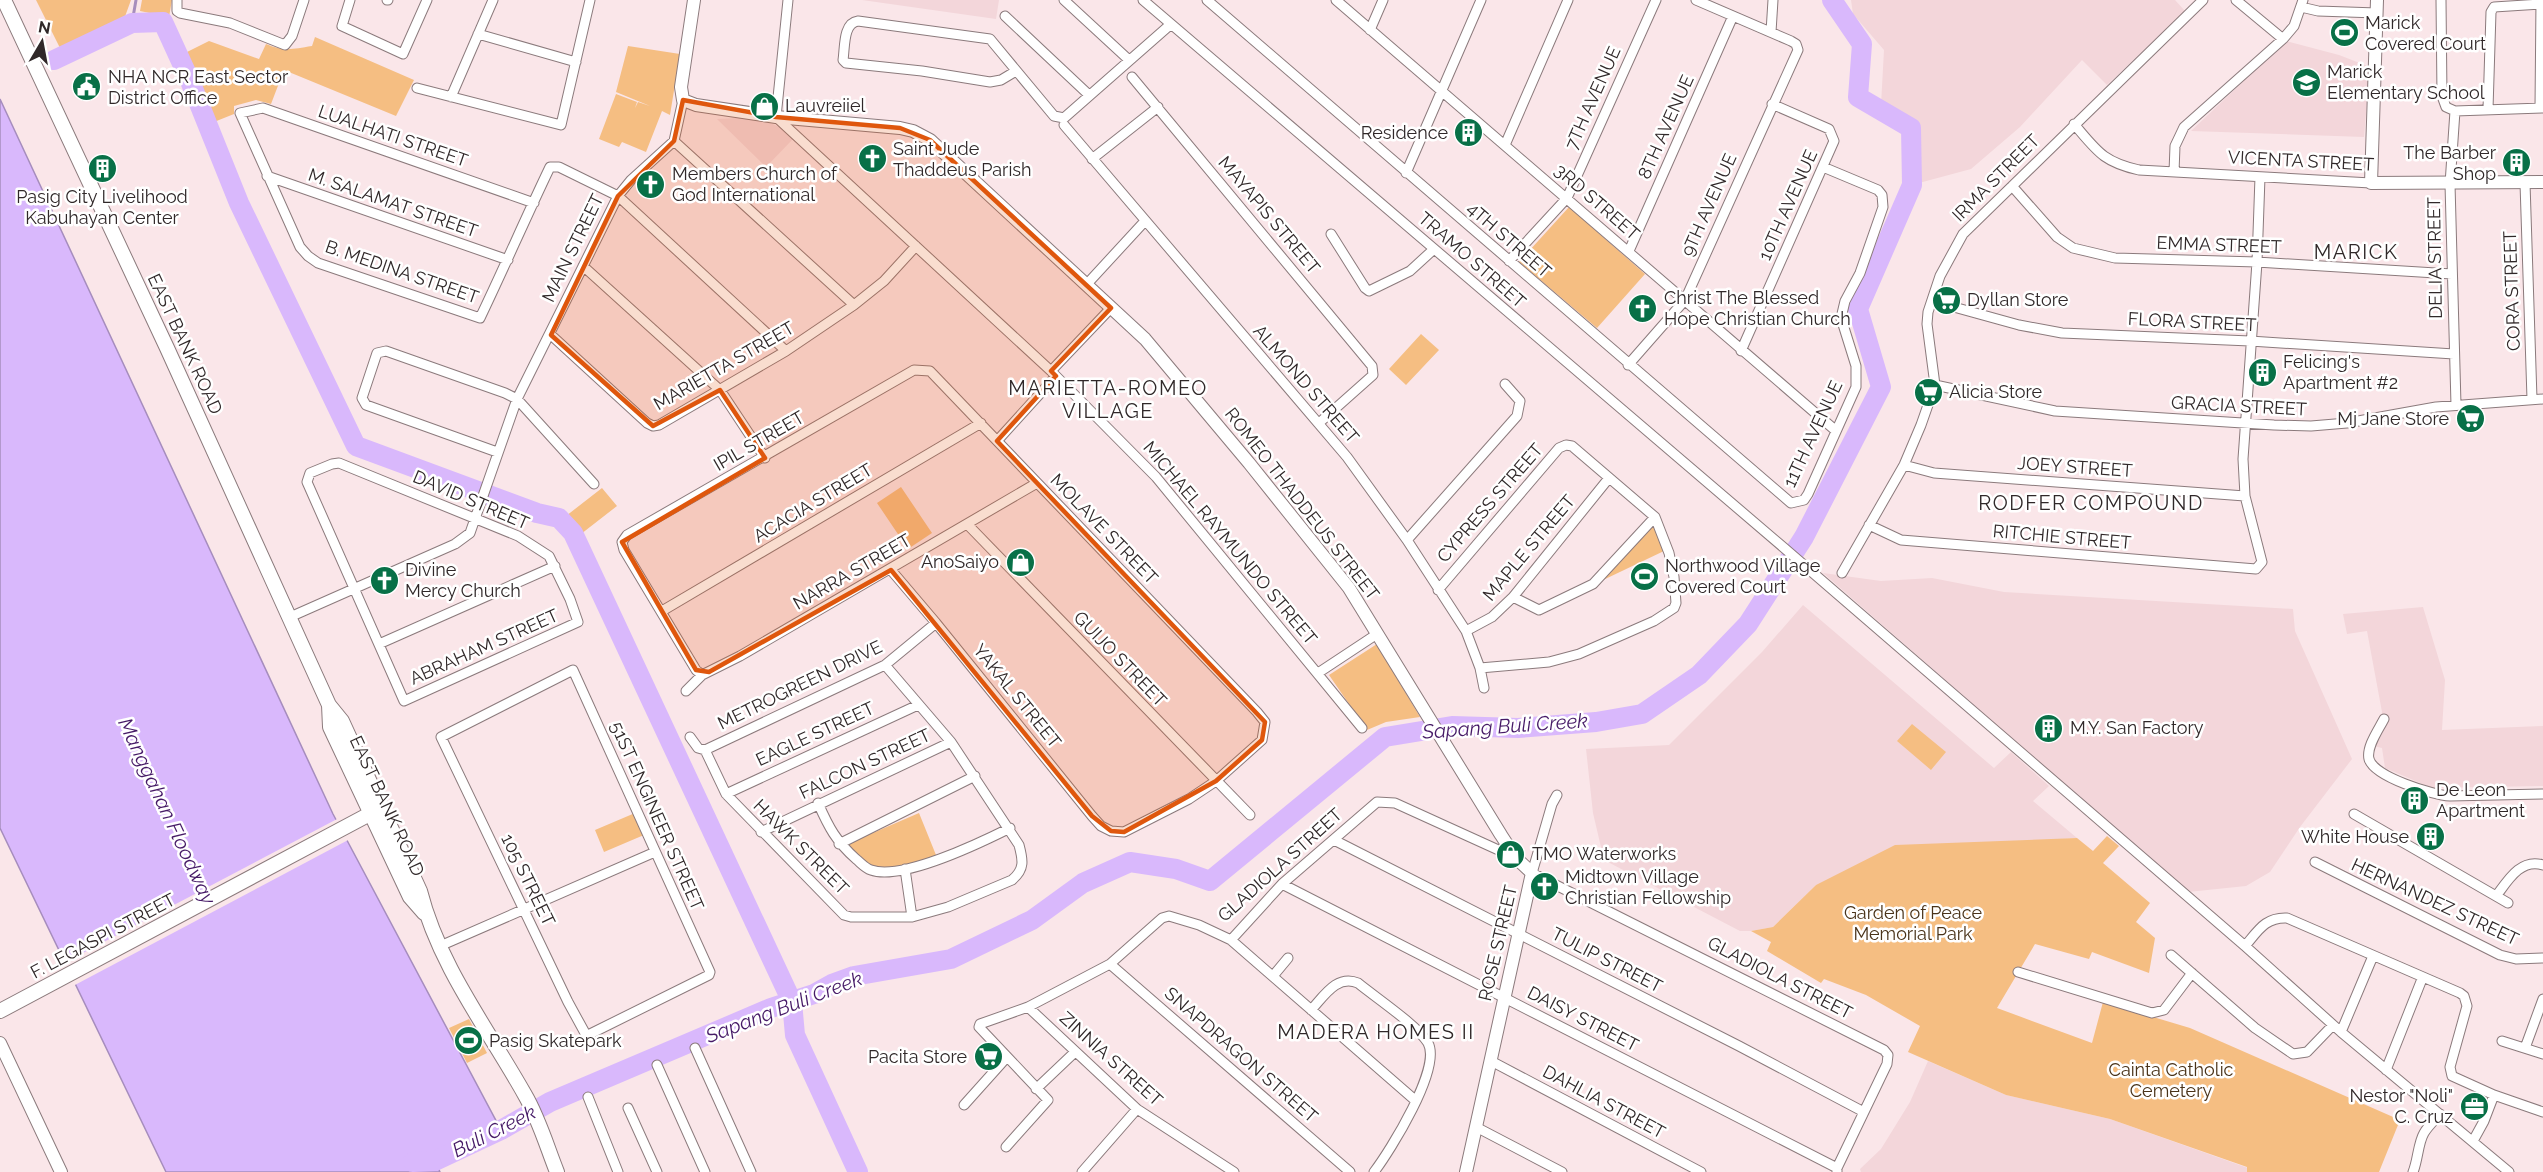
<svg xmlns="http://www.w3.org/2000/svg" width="2543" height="1172" viewBox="0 0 2543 1172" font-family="Raleway,sans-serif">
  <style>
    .built { fill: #f3d6da }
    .green { fill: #f5be82 }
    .water { fill: #d9b8fc; stroke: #a68dbd; stroke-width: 1.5 }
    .pier { fill: #fae6e9 }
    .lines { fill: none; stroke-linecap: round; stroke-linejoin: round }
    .stream { stroke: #a68dbd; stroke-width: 3 }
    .river { stroke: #d9b8fc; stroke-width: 20 }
    .minor-casing { stroke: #8b7a7c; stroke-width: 11 }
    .tertiary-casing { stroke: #8b7a7c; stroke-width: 14 }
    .secondary-casing { stroke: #8b7a7c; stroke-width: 16 }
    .minor { stroke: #fff; stroke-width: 9 }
    .tertiary { stroke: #fff; stroke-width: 12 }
    .secondary { stroke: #fff; stroke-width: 14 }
    .marked { fill: #df570d; fill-opacity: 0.2; stroke: #df570d; stroke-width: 4.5; stroke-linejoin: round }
    .labels { text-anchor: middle; stroke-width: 5; stroke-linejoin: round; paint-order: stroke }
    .poi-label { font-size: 18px; fill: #302829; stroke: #fff; text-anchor: start }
    .street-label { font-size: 18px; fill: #302829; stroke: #fff }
    .park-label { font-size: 18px; fill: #4a3319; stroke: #fff }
    .neighbourhood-label { font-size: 20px; letter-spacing: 1.5px; fill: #302829; stroke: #fff }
    .water-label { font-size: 20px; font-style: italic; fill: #461a67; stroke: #fff }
  </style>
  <rect width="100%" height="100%" fill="#fae6e9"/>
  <path class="built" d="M862,0H999L996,19Z
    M1851,0H2175L2185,11L2107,85L2082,60L2020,127L1971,169L1919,183L1920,128L1881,105L1884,50L1853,14Z
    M2286,41L2339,55L2370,67L2364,137L2191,131Z
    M758,117L783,129L793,139L766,167L717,119Z
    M1823,573L1881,581L1932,578L2004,592L2293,609L2295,631L2352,759L2300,827L2270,872L2246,886L2188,892Z
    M1803,605L1994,768L2011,752L2049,786L2033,801L2077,838L2029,841L1816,885L1773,927L1751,931H1740L1604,860L1593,813L1586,749L1669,745L1762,652Z
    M2423,607L2445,680L2442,730L2543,726V786L2432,788L2385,768L2382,748L2373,746L2382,712L2367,631L2347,634L2343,614Z
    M1928,1061L2006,1095L2110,1119L2248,1168L2247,1172H1861L1860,1169L1881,1149L1910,1102Z"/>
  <path class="green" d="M36,0H131L123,22L61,50Z
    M142,0H172L169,17L140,11Z
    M315,37L414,80L396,116L284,70L271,104L256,100L234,106V114L214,122L185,53L209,41L259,59L266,44C285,52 292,49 312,46Z
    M628,46L680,54L670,115L662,111L646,152L622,142L619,147L599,139L616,94L637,102L635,108L638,102L650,106L616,92Z
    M1569,207L1645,274L1597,328L1519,262Z
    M1421,334L1439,350L1406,385L1389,369Z
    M901,487L932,533L908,549L877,503Z
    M602,488L617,506L581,534L566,516Z
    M1655,523L1664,551L1601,581Z
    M1377,644L1420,717L1386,722L1367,730L1329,675Z
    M1912,724L1946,752L1931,770L1897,741Z
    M635,813L644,835L604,852L595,830Z
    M919,813L936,855C890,874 885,879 845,845Z
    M2107,836L2119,846L2103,863L2150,903L2136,922L2155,938L2149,973L2092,952L2089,959L2035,944L1997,1008L2092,1043L2103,1002L2190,1028L2400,1120L2379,1172H2247V1167L2110,1119L2006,1095L1908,1052L1920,1026L1866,995L1824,979L1821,983L1767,951L1771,942L1751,931L1773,927L1816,885L1895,845L2077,838L2093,851Z
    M469,1019L487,1053L467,1063L449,1028Z"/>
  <path class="water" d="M0,99L333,814L501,1130L435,1161L440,1172H166L0,828Z"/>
  <path class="pier" d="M339,818L350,839L73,986L62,964Z"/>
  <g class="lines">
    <path class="stream" d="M132,23L136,0"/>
    <path class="river" d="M54,60L132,23L163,22L190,81L239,203L356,446L537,513L559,518L573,533L792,1002L795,1035L858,1172
      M413,1162L435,1161L501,1130L550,1102L771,1008L814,994L832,984L854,976L951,959L1032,920L1083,883L1130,862L1176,869L1210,881L1385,737L1452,726L1518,728L1596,722L1642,714L1699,675L1748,624L1804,537L1881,387L1858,309L1912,185L1911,128L1858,97L1862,44L1832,0"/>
    <defs>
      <path id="minor" d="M177,0V11L180,13L230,23L285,45L292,36L304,0
        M350,0L342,26L403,54L427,0
        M387,0H388
        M788,0L776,117L1051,371L1156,477L1362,728
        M1064,0L1129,60
        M1143,0L1783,547L2245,946L2341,1032L2509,1172
        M1207,0L1791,503L1804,500L1808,494L1856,387V366L1841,318L1845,301L1860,273L1883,207L1882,195L1878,190L1823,167
        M1336,0L1835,430
        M2236,0L2283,39
        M2441,0L2442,96L2446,107L2455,111
        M2301,7L2318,11L2377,13
        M1005,16L1089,95
        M1370,30L1383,0
        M1771,32L1773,0
        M478,34L576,62
        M1016,71L1001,80L990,82L922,71L846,63L843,60C845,47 843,23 858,21L990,39L1054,116L1064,118L1171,24
        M1132,77L1372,366L1373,375L1319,423
        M417,88L561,125L590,0
        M451,97L493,0
        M2540,108L2541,0
        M2488,109L2491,12L2494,7L2541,4
        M2455,111L2450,184L2456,405
        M2455,111L2543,108
        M2074,124C2097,151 2103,162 2139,170L2371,183
        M1064,125L1347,457L1407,540L1466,631L1480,668L1484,688
        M674,141L854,305
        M1505,145L1568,0
        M1092,159L1158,107
        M2174,172L2175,146L2184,127L2283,39L2294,26L2303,0
        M1406,173L1481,0
        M267,176L508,260
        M2525,183L2532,399
        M2012,186L2057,237L2073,248L2115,258L2257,262L2452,274
        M534,203L263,108L240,113L300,247L308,256L318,263L480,318C504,268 526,217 550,167H559L618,196L786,351
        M1331,234L1365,288L1369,291L1410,271L1434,249
        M1629,251L1733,16
        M1509,261L1567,198L1656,0
        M583,266L720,390L765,458
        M1087,284L1145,221
        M1932,301L2019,325L2062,333L2250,341L2454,354
        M551,335L647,423L653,426L659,425L786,351L854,305L884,281L916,246
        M1741,351L1834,141L1829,129L1772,104
        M1628,365L1685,300L1798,50L1796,44L1791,41L1696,0
        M1051,371L1111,308
        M1935,385L2055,411L2274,425L2311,426L2347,423L2436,407L2543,399
        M997,441L1056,376
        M497,452L366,405L362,398L377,353L386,351L505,393L517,399L594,484
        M339,463L518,536L549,556L570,599L578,622L404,701L307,482L310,473L332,464Z
        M1904,465L1934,473L2245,496
        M967,524L1250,815
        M1869,525L1901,540L2256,569L2262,562L2245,496L2243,459L2257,262L2260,177
        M1407,540L1517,416L1520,401L1505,384
        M1842,573L1904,465L1921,425L1935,385L1927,324L1928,312L1940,276L1963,234L2203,0
        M1438,590L1559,448L1566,445L1572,446L1655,517L1669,553L1674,577L1676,603L1674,608L1654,621L1579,654L1549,662L1480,668
        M1513,597L1539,610L1593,584L1655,517
        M662,611L981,423
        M290,617L455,544L470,533L517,399L618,196L631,180L674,141L683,100
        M1466,631L1492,617L1513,597L1609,478
        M379,644L555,566
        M573,670L710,972L709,975L588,1035L585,1033L568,1002L441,737Z
        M1318,673L1377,634
        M702,675L696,670L624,550L622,542L627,535L914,370L930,371L1257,712L1265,722L1262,740L1216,781L1189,799L1124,832L1111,831L1101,826L1092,816L936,623L891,570
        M686,691L702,675L740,656L1037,483
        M2384,719C2379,729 2366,747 2369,759C2374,777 2433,795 2450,796L2543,794
        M690,737L698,748L705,750L726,794L844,915L851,917H912L948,907L1012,880C1025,869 1023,860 1019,845L951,742L885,665
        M705,750L885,665L936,623
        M726,794L918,705
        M1557,795L1552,804L1532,873L1884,1050L1888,1055L1887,1064L1837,1168V1172
        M818,803C829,828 836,841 856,859C861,863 865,868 871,870C901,881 980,843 1010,828
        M2354,814L2508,903
        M761,832L951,742
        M1334,840L1739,1046L1862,1111
        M839,844L975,776
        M2315,862L2500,955L2516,959L2543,958
        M905,869L912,917
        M1282,884L1837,1168
        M2497,895C2508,880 2521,858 2543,865
        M1231,940L1282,884L1377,802L1395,803L1516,858
        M440,946L655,852
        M2245,946C2258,931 2265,917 2287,918L2460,993L2464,996L2467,1006L2450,1067L2452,1076L2494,1095L2543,1112
        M2171,955L2255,1028L2293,1054L2307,1052L2333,1025
        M1110,964L1350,1172
        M2018,972L2152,1013L2164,1010L2192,973
        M1273,976L1288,958
        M1028,1007L1137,1109L1234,1172
        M1311,1010C1324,996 1337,974 1358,983C1375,997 1417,1025 1428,1043C1442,1068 1390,1151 1374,1172
        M2341,1032L2373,956
        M2502,1041L2543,1054
        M695,1048L751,1172
        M2525,1048L2543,999
        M1491,1061L1701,1172
        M657,1065L705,1172
        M2386,1070L2422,979
        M1036,1089L1075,1052
        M588,1097L618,1172
        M964,1105L1007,1057
        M628,1108L657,1172
        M1476,1127L1562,1172
        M2473,1141L2484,1121L2494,1095
        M1006,1147L1048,1100L979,1027L980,1024L1028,1007L1110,964L1162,918L1169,916L1199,925L1231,940L1416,1101
        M1082,1172L1137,1109
        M2413,1172C2418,1160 2418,1143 2424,1133C2428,1126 2435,1120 2440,1114"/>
      <path id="tertiary" d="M694,0L681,87L683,100L696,105L776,117L900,128L913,131L930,140L1145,339L1249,463L1349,588L1501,835L1516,858L1532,873L1466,1172
        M2377,0L2371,183L2543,182
        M0,1043L61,1172"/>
      <path id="secondary" d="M4,0L167,348L329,705L342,721L420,891C439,966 488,1029 525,1095C539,1119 547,1147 557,1172
        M329,705L330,727L410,897L424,913
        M0,1011L381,808"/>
    </defs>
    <use href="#minor" class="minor-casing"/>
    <use href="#tertiary" class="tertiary-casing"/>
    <use href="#secondary" class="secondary-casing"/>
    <use href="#minor" class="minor"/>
    <use href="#tertiary" class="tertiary"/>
    <use href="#secondary" class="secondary"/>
  </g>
  <path class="marked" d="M683,100L776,117L900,128L930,140L1111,308L1051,371L1056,376L997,441L1265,722L1262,740L1216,781L1124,832L1111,831L1092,816L891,570L709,672L696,670L622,542L765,458L720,390L653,426L551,335L618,196L674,141Z"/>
  <defs>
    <symbol id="stadium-disc" viewBox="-11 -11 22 22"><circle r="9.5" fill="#087047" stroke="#fff"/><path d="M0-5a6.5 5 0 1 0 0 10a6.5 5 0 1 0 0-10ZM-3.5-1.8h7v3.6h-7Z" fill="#fff"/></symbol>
    <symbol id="school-disc" viewBox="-11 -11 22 22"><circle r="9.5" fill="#087047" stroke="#fff"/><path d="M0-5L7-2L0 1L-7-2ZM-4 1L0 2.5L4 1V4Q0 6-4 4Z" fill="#fff"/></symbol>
    <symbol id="civic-disc" viewBox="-11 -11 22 22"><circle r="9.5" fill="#087047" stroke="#fff"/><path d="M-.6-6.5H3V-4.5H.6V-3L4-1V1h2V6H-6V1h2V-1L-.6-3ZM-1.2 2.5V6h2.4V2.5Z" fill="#fff"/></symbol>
    <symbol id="shop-disc" viewBox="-11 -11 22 22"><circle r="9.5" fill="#087047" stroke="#fff"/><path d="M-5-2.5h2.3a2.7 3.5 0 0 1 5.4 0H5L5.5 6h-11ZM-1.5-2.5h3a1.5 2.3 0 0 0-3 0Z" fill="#fff"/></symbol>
    <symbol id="building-disc" viewBox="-11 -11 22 22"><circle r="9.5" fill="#087047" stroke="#fff"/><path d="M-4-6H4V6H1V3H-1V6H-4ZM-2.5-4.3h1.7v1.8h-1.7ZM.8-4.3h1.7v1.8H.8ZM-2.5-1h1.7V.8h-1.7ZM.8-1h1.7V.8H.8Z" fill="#fff"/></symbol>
    <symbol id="church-disc" viewBox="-11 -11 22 22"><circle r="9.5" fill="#087047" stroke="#fff"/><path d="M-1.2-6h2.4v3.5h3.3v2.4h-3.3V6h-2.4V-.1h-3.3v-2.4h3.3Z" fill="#fff"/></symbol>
    <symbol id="supermarket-disc" viewBox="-11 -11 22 22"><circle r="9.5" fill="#087047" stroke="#fff"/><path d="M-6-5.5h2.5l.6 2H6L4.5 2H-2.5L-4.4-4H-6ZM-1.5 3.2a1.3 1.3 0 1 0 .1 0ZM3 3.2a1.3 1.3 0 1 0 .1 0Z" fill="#fff"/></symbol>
    <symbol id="office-disc" viewBox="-11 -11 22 22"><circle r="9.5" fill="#087047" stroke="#fff"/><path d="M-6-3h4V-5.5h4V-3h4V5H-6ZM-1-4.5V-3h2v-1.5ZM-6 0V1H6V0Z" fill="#fff"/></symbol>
  </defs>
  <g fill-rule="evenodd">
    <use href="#stadium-disc" x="2328" y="16" width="33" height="33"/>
    <use href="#school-disc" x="2290" y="66" width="33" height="33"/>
    <use href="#civic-disc" x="70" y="70" width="33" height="33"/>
    <use href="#shop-disc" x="748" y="90" width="33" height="33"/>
    <use href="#building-disc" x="1452" y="116" width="33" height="33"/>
    <use href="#church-disc" x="856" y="142" width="33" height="33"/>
    <use href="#building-disc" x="2500" y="146" width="33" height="33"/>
    <use href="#building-disc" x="86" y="152" width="33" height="33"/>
    <use href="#church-disc" x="634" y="168" width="33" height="33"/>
    <use href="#supermarket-disc" x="1930" y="284" width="33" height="33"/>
    <use href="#church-disc" x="1626" y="292" width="33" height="33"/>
    <use href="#building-disc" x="2246" y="356" width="33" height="33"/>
    <use href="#supermarket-disc" x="1912" y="376" width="33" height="33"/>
    <use href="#supermarket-disc" x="2454" y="402" width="33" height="33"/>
    <use href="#shop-disc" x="1004" y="546" width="33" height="33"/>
    <use href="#stadium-disc" x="1628" y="560" width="33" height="33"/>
    <use href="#church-disc" x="368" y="564" width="33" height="33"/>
    <use href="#building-disc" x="2032" y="712" width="33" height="33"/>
    <use href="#building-disc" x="2398" y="784" width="33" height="33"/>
    <use href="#building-disc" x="2414" y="820" width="33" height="33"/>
    <use href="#shop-disc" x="1494" y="838" width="33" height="33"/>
    <use href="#church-disc" x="1528" y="870" width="33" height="33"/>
    <use href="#stadium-disc" x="452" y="1024" width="33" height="33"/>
    <use href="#supermarket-disc" x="972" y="1040" width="33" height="33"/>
    <use href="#office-disc" x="2458" y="1090" width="33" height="33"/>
  </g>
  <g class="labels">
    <g class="poi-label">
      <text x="2365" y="29">Marick<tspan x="2365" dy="21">Covered Court</tspan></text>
      <text x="2327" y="78">Marick<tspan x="2327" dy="21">Elementary School</tspan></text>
      <text x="108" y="83">NHA NCR East Sector<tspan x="108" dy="21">District Office</tspan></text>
      <text x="785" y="112">Lauvreiiel</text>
      <text x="1448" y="139" text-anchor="end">Residence</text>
      <text x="893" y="155">Saint Jude<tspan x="893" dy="21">Thaddeus Parish</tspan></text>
      <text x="2496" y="159" text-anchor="end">The Barber<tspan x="2496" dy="21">Shop</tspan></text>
      <text x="672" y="180">Members Church of<tspan x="672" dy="21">God International</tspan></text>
      <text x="102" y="203" text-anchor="middle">Pasig City Livelihood<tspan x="102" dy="21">Kabuhayan Center</tspan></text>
      <text x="1664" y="304">Christ The Blessed<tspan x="1664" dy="21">Hope Christian Church</tspan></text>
      <text x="1967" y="306">Dyllan Store</text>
      <text x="2283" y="368">Felicing's<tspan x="2283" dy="21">Apartment #2</tspan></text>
      <text x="1949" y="398">Alicia Store</text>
      <text x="2449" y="425" text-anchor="end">Mj Jane Store</text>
      <text x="999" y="568" text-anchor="end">AnoSaiyo</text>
      <text x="1665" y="572">Northwood Village<tspan x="1665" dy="21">Covered Court</tspan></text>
      <text x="405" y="576">Divine<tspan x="405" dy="21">Mercy Church</tspan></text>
      <text x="2070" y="734">M.Y. San Factory</text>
      <text x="2436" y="796">De Leon<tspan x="2436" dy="21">Apartment</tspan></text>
      <text x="2409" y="843" text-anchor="end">White House</text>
      <text x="1532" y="860">TMO Waterworks</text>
      <text x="1565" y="883">Midtown Village<tspan x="1565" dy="21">Christian Fellowship</tspan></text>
      <text x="489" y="1047">Pasig Skatepark</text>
      <text x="967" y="1063" text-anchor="end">Pacita Store</text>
      <text x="2453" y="1102" text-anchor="end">Nestor "Noli"<tspan x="2453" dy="21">C. Cruz</tspan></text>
    </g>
    <g class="street-label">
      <text transform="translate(1593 98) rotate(-66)" y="6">7TH AVENUE</text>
      <text transform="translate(1666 127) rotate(-66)" y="6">8TH AVENUE</text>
      <text transform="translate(393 136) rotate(19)" y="6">LUALHATI STREET</text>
      <text transform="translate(2301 161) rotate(3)" y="6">VICENTA STREET</text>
      <text transform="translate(1996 178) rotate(-45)" y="6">IRMA STREET</text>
      <text transform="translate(1597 202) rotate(41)" y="6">3RD STREET</text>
      <text transform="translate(393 203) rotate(19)" y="6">M. SALAMAT STREET</text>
      <text transform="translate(1709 205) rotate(-66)" y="6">9TH AVENUE</text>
      <text transform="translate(1788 205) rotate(-66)" y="6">10TH AVENUE</text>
      <text transform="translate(1269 215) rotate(50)" y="6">MAYAPIS STREET</text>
      <text transform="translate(1509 240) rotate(41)" y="6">4TH STREET</text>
      <text transform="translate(2219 245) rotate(2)" y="6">EMMA STREET</text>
      <text transform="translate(573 248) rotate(-64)" y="6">MAIN STREET</text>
      <text transform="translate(2435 258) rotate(-91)" y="6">DELIA STREET</text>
      <text transform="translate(1472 260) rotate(41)" y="6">TRAMO STREET</text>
      <text transform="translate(402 272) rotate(19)" y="6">B. MEDINA STREET</text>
      <text transform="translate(2512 291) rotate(-92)" y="6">CORA STREET</text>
      <text transform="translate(2192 322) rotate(3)" y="6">FLORA STREET</text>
      <text transform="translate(185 344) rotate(65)" y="6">EAST BANK ROAD</text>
      <text transform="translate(724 366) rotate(-30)" y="6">MARIETTA STREET</text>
      <text transform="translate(1306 384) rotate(49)" y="6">ALMOND STREET</text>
      <text transform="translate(2239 406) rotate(3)" y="6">GRACIA STREET</text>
      <text transform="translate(1813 434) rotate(-65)" y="6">11TH AVENUE</text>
      <text transform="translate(759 441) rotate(-30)" y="6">IPIL STREET</text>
      <text transform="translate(2075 467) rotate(4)" y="6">JOEY STREET</text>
      <text transform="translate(471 500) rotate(23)" y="6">DAVID STREET</text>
      <text transform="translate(813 503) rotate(-31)" y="6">ACACIA STREET</text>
      <text transform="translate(1490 503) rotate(-49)" y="6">CYPRESS STREET</text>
      <text transform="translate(1302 504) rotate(52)" y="6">ROMEO THADDEUS STREET</text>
      <text transform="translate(1104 529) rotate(46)" y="6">MOLAVE STREET</text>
      <text transform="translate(2062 537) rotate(5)" y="6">RITCHIE STREET</text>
      <text transform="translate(1230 543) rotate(50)" y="6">MICHAEL RAYMUNDO STREET</text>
      <text transform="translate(1529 548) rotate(-50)" y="6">MAPLE STREET</text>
      <text transform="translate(852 572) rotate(-30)" y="6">NARRA STREET</text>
      <text transform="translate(484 647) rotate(-24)" y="6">ABRAHAM STREET</text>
      <text transform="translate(1120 659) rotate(46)" y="6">GUIJO STREET</text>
      <text transform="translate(800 685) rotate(-26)" y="6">METROGREEN DRIVE</text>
      <text transform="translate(1017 696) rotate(51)" y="6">YAKAL STREET</text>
      <text transform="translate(815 734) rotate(-25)" y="6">EAGLE STREET</text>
      <text transform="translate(865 764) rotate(-25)" y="6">FALCON STREET</text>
      <text transform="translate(387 806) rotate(65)" y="6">EAST BANK ROAD</text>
      <text transform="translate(657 816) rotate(66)" y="6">51ST ENGINEER STREET</text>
      <text transform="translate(801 847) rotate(45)" y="6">HAWK STREET</text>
      <text transform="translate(1280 865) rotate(-42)" y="6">GLADIOLA STREET</text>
      <text transform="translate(528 880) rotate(64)" y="6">105 STREET</text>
      <text transform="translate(2435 902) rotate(25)" y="6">HERNANDEZ STREET</text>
      <text transform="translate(103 936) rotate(-28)" y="6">F. LEGASPI STREET</text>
      <text transform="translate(1498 943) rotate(-77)" y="6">ROSE STREET</text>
      <text transform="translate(1607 960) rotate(27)" y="6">TULIP STREET</text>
      <text transform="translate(1780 978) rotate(27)" y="6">GLADIOLA STREET</text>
      <text transform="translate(1583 1019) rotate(27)" y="6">DAISY STREET</text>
      <text transform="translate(1241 1055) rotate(41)" y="6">SNAPDRAGON STREET</text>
      <text transform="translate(1111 1059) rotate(42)" y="6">ZINNIA STREET</text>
      <text transform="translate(1604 1102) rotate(28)" y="6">DAHLIA STREET</text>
    </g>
    <g class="park-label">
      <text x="1913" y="919">Garden of Peace<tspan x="1913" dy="21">Memorial Park</tspan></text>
      <text x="2171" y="1076">Cainta Catholic<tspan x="2171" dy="21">Cemetery</tspan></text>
    </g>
    <g class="neighbourhood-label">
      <text x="2356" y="259">MARICK</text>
      <text x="1108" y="395">MARIETTA-ROMEO<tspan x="1108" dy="23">VILLAGE</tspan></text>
      <text x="2091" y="510">RODFER COMPOUND</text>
      <text x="1376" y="1039">MADERA HOMES II</text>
    </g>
    <g class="water-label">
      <text transform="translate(1505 726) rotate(-4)" y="7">Sapang Buli Creek</text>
      <text transform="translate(167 811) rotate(65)" y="7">Manggahan Floodway</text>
      <text transform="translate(784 1007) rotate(-21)" y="7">Sapang Buli Creek</text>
      <text transform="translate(494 1131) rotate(-27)" y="7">Buli Creek</text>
    </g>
  </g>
  <g transform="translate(42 42) rotate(10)" stroke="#ffffff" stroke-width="4.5" paint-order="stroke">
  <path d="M0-4.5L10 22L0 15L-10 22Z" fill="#302829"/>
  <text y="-9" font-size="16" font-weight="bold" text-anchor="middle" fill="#302829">N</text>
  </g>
</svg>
